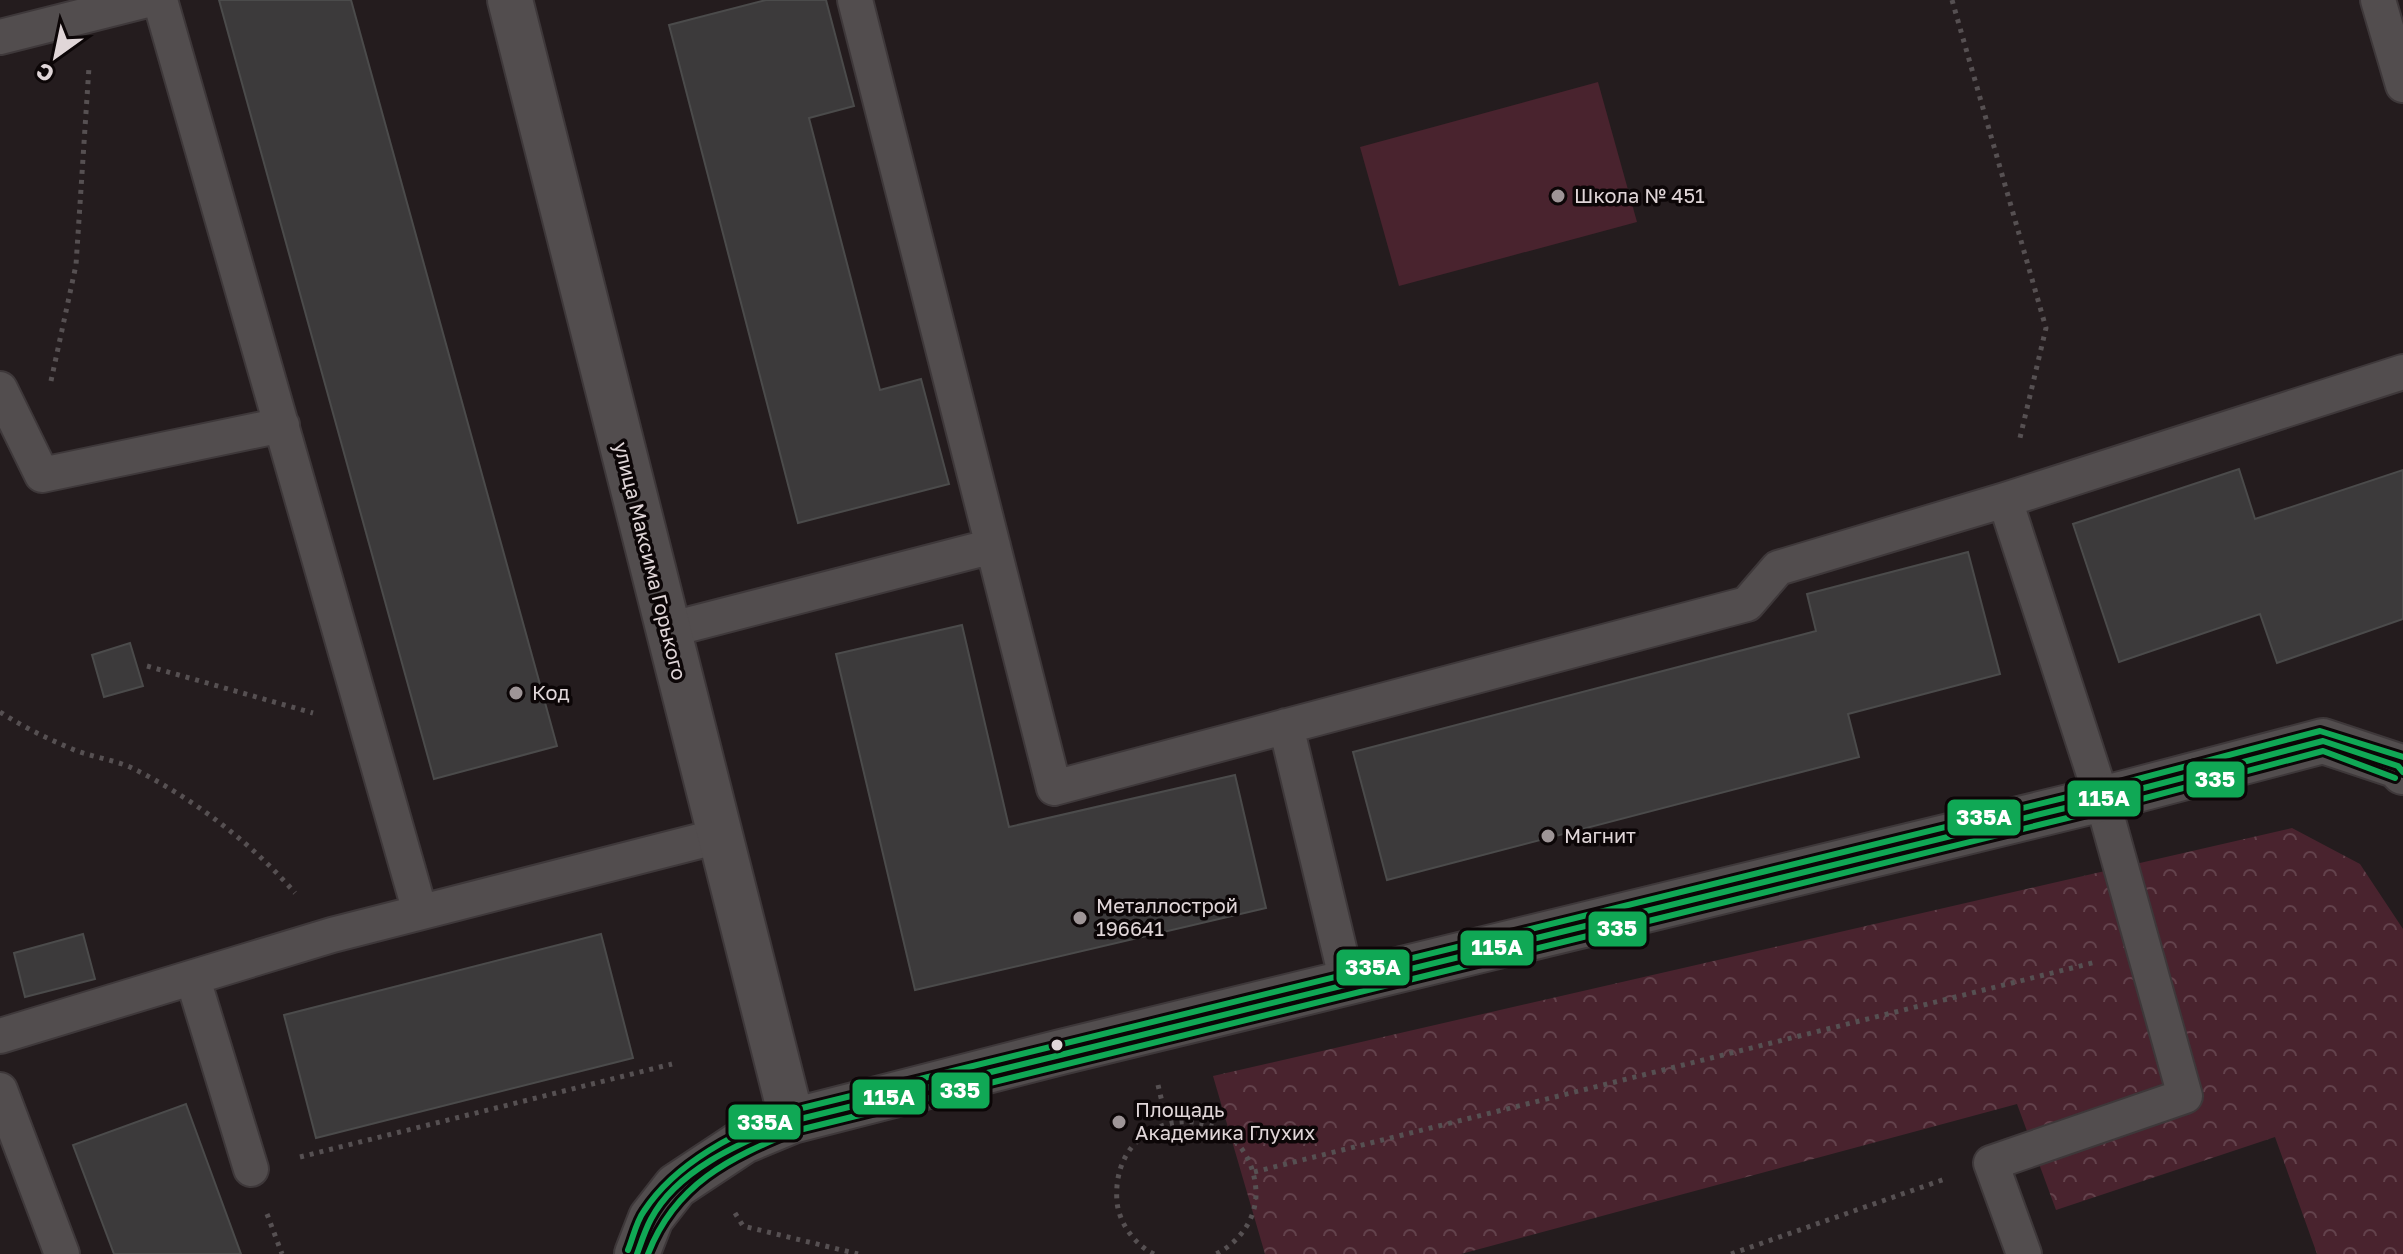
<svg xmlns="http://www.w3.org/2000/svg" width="2403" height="1254" viewBox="0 0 2403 1254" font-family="'Golos Text',sans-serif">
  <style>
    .grass { fill: #49232e }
    .park { fill: url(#park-crowns) }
    .building { fill: #3c3a3b; stroke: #4b4b4b; stroke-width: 2 }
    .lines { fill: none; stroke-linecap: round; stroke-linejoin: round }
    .service-casing { stroke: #3e383a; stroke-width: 38 }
    .minor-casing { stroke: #3e383a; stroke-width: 48 }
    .path { stroke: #565052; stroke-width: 5; stroke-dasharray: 4 6; stroke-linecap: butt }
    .service { stroke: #524d4e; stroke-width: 34 }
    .minor { stroke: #524d4e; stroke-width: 44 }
    .bus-1-casing { stroke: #0c0607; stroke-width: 12 }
    .bus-2-casing { stroke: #0c0607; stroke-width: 12 }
    .bus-3-casing { stroke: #0c0607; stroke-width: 12 }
    .bus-1 { stroke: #10a855; stroke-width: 6 }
    .bus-2 { stroke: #10a855; stroke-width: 6 }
    .bus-3 { stroke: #10a855; stroke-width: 6 }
    .poi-dot { fill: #9e9597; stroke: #0c0607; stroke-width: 3 }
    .bus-dot { fill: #e0d6d8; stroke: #0c0607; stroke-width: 3 }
    .labels { text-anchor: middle; stroke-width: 7; stroke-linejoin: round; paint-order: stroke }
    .poi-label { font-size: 20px; fill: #e0d6d8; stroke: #0c0607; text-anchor: start }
    .street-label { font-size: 20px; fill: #e0d6d8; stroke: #0c0607 }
    .line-badge { stroke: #0c0607; stroke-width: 3 }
    .badge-label { font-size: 22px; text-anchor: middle; font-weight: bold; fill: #fff }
  </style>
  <defs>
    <pattern id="park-crowns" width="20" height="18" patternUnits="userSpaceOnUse" patternTransform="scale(2)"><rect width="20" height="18" fill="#49232e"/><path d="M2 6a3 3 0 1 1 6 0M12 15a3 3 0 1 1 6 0" fill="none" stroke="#63424c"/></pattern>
  </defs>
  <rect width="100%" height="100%" fill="#241c1e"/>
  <path class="grass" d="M1598,82L1637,222L1399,286L1360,147Z"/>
  <path class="park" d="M2292,828L2360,864L2403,929V1254H2317L2275,1137L2056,1210L2017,1104L1461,1254H1265L1213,1076Z"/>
  <path class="building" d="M219,0H351L557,746L434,779Z
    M766,0H826L854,106L809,118L880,390L921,379L949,484L798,523L669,25Z
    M2239,469L2255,519L2403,470V619L2277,663L2260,614L2119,662L2073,524Z
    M1968,552L2000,674L1848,714L1859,757L1387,880L1353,752L1816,631L1807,594Z
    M962,625L1009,827L1235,775L1266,908L915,990L836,654Z
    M130,643L143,686L104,697L92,655Z
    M83,934L95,979L25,997L14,953Z
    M601,934L633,1058L316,1138L284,1015Z
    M186,1104L241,1254H114L73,1145Z"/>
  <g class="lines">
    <defs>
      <path id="service" d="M160,0L420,912
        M855,0L1054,788L1747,604L1778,568L2005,500L2403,372
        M2378,0L2403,85
        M0,37L147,0
        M0,389L42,475L282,425
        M2005,500L2102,799L2185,1096L1991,1163L2024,1254
        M668,630L993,546
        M1286,726L1347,982
        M193,979L251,1169
        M0,1036L332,935L719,836
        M0,1090L62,1254"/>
      <path id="minor" d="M510,0L792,1121
        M637,1254L651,1218L676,1186L744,1141L792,1121L1061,1052L2102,799L2323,741L2398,766L2403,772"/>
    </defs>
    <use href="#service" class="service-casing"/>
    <use href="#minor" class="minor-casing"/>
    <path class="path" d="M1952,0L2046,328L2019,442
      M51,381L76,265L89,67
      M147,666L313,713
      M0,712C25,728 50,740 77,751C94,757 113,760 130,767C190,796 252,843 295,893
      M1158,1085L1167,1123
      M300,1157L672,1064
      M1254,1172L2096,962
      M735,1213L743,1226L858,1254
      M267,1214L282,1254
      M1154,1254C1135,1245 1119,1223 1117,1202C1109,1101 1250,1093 1256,1191C1257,1218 1240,1242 1216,1254
      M1731,1254L1945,1179"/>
    <use href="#service" class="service"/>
    <use href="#minor" class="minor"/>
    <defs>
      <path id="bus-1" d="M637,1254C641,1243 645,1230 651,1219C677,1169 743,1142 792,1121L2102,799L2323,741L2398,766L2403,772"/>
      <path id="bus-2" d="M648,1254C675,1184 729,1158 795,1131L2104,809L2323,751L2395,778"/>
      <path id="bus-3" d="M628,1250C633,1238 636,1222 644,1211C677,1161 736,1133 790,1111L2100,789L2320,731L2403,757"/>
    </defs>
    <use href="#bus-1" class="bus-1-casing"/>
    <use href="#bus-2" class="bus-2-casing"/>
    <use href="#bus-3" class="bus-3-casing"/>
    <use href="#bus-1" class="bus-1"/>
    <use href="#bus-2" class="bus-2"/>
    <use href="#bus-3" class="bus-3"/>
  </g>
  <g class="poi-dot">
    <circle cx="1558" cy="196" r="8"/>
    <circle cx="516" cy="693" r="8"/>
    <circle cx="1548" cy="836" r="8"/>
    <circle cx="1080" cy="918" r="8"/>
    <circle cx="1119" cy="1122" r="8"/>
  </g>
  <circle class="bus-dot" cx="1057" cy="1045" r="7"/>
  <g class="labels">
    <g class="poi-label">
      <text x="1574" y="203">Школа № 451</text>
      <text x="532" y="700">Код</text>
      <text x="1564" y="843">Магнит</text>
      <text x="1096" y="913">Металлострой<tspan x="1096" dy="23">196641</tspan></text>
      <text x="1135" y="1117">Площадь<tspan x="1135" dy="23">Академика Глухих</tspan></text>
    </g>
    <g class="street-label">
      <text transform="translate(650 561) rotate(76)" y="7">улица Максима Горького</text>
    </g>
  </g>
  <g class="line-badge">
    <rect x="2185" y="760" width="61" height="39" rx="8" fill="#10a855"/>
    <rect x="2066" y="779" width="76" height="39" rx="8" fill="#10a855"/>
    <rect x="1946" y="798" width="76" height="39" rx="8" fill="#10a855"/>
    <rect x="1587" y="910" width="61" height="38" rx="8" fill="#10a855"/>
    <rect x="1459" y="929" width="76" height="38" rx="8" fill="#10a855"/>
    <rect x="1335" y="948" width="76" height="39" rx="8" fill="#10a855"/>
    <rect x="930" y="1071" width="61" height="39" rx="8" fill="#10a855"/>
    <rect x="851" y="1078" width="76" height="38" rx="8" fill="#10a855"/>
    <rect x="727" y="1103" width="75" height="38" rx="8" fill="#10a855"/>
  </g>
  <g class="badge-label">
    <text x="2215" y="787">335</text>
    <text x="2104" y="806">115А</text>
    <text x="1984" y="825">335А</text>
    <text x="1617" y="936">335</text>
    <text x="1497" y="955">115А</text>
    <text x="1373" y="975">335А</text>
    <text x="960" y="1098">335</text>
    <text x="889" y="1105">115А</text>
    <text x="765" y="1130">335А</text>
  </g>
  <g transform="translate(56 56) rotate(213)" stroke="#0c0607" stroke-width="6" paint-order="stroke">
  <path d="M0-6L14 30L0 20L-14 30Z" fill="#e0d6d8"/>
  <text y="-12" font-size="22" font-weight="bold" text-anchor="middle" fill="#e0d6d8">С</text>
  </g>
</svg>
